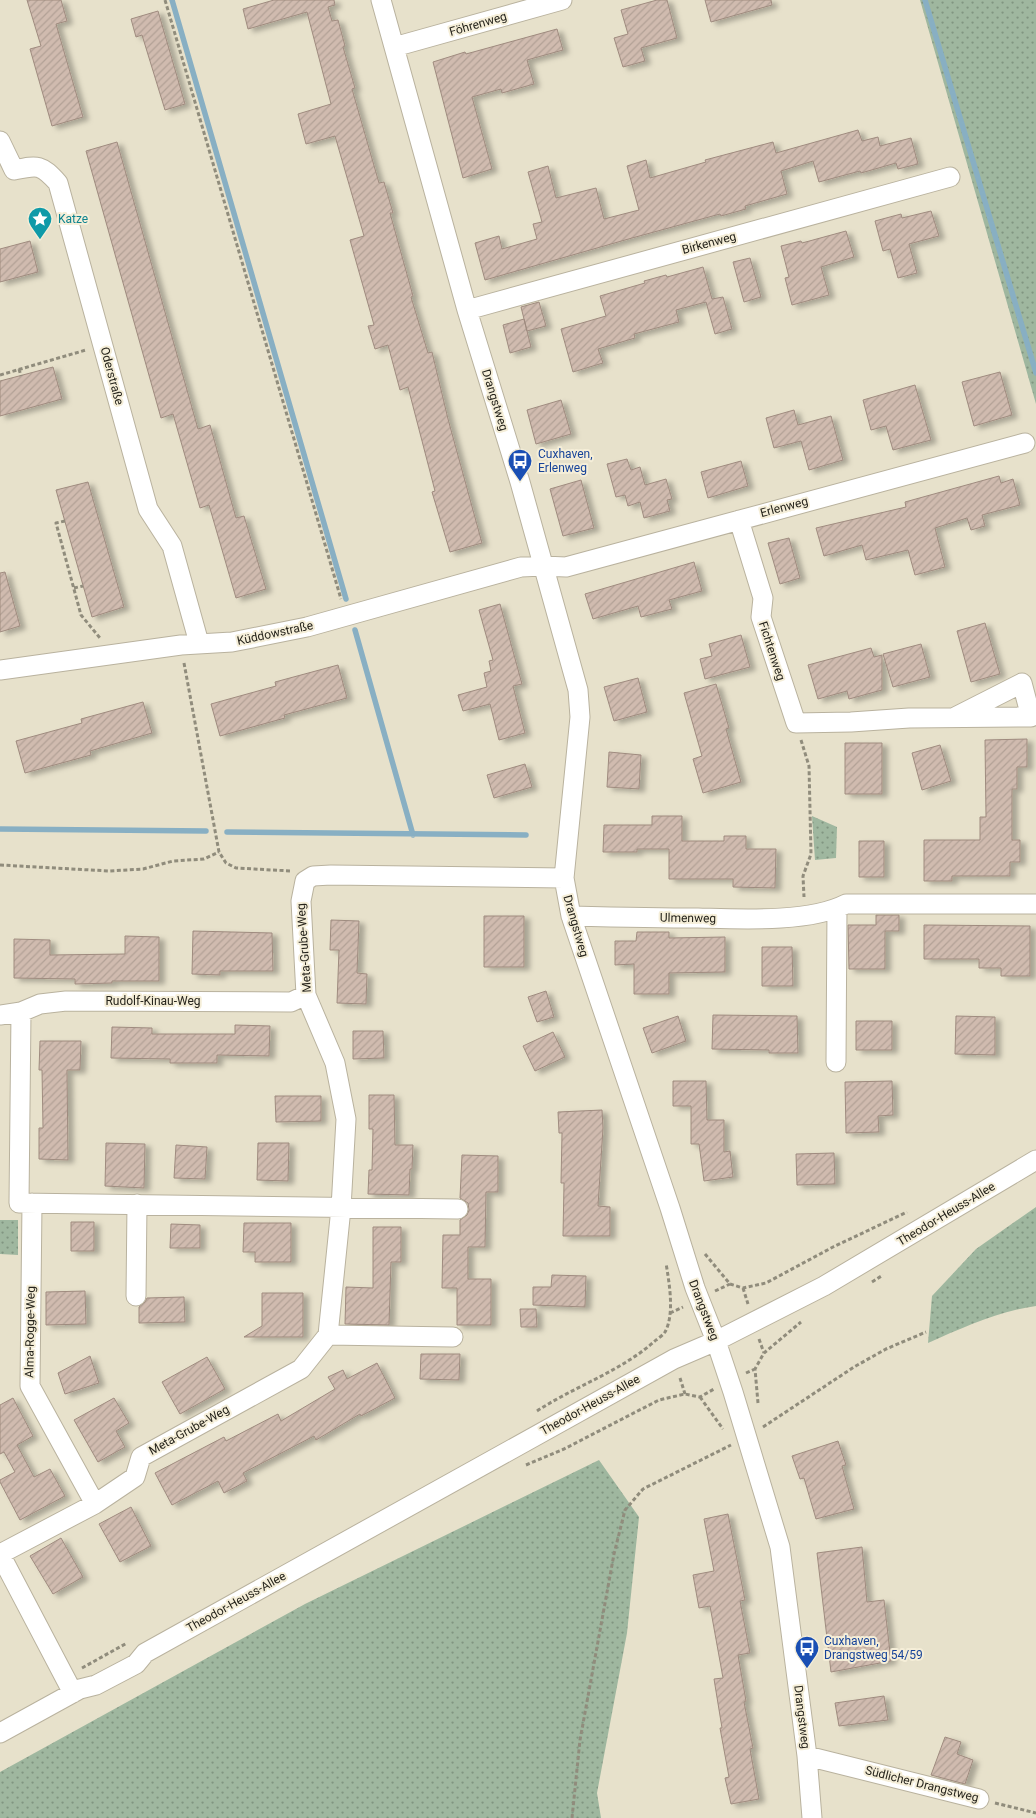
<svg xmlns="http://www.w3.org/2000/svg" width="1036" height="1818" viewBox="0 0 1036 1818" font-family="Roboto,sans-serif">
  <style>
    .green { fill: url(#green-dots) }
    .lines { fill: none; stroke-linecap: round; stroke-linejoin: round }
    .stream { stroke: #88afc3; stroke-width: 5.5 }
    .building { fill: url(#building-hatch); stroke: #9f8b7f; filter: url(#shadow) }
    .minor-casing { stroke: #b9b29e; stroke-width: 21 }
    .path { stroke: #908c7c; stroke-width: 3; stroke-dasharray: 4 2.5; stroke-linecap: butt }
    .minor { stroke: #fff; stroke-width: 19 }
    .labels { text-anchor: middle; stroke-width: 4; stroke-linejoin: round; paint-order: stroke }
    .street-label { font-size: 12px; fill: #26241c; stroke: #f5eed8 }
    .culture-label { font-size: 12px; fill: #0d838f; stroke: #f5eed8; text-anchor: start }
    .transit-label { font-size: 12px; fill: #164399; stroke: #f5eed8; text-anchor: start }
  </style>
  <defs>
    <pattern id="green-dots" width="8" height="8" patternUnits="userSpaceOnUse" patternTransform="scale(1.25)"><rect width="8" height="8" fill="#9fb79f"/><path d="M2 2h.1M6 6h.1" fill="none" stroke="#819581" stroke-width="1.8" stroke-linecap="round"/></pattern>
    <pattern id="building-hatch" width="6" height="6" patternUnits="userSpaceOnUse" patternTransform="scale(1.25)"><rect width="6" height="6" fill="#d0bbaf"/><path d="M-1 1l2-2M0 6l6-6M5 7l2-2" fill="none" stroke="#b2a196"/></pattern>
    <filter id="shadow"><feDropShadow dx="5.5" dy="3" stdDeviation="2.5" flood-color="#0004"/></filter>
  </defs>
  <rect width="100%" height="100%" fill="#e7e1cb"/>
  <path class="green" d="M920,0H1036V404Z
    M812,816L837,827L836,858L815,860Z
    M1036,1207V1306C999,1311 962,1328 928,1343L932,1296L976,1249Z
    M0,1220H18V1255L0,1254Z
    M599,1460L639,1517L627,1633L597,1793L601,1818H0V1772L305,1604Z"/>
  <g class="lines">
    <path class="stream" d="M172,0L346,599
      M925,0L1036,373
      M355,630L413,835
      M0,829L206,831
      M227,832L526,835"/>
  </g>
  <path class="building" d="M27,0H61L67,21L56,24L83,117L52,126L30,49L41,46Z
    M274,0H334L335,5L328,7L332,21L338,20L345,46L343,47L355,88L352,89L379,183L384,182L393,213H390L413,296L411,297L428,353L432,352L448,419L482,543L450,552L432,492L435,491L408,387L400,390L388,345L375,349L368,326L374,325L350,240L364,236L335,136L306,144L298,114L331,104L307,12L248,29L243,9Z
    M657,0H667L677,38L641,48L645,61L623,67L614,38L628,34L621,10Z
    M705,0H771L772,5L711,22Z
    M158,11L185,104L165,110L142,35L136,37L131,19Z
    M557,29L563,50L527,60L534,84L502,93L501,89L472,97L492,169L463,178L433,62L465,52L466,54Z
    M858,130L862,141L878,137L880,146L911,138L918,164L898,169L896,163L861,173L860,171L819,182L813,161L781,171L787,194L745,206L746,209L721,216L720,214L632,238L485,280L475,243L499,236L502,249L537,239L533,224L542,222L528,172L548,166L556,198L596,188L604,219L639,210L627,166L646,160L650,178L706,162L705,160L773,142L776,153Z
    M117,142L198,429L210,425L236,518L244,516L266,589L236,598L209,505L200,508L173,414L161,418L86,151Z
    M931,211L939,236L909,244L917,273L898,278L890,249L883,251L875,221L901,214L902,218Z
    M846,231L854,257L821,267L829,295L792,305L785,278L789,277L781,246L801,241L802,243Z
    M30,241L38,272L0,282V249Z
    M750,258L761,297L744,302L733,262Z
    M703,267L712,299L723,297L732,329L715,334L706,302L676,310L679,322L634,334L635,338L598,349L603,363L573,372L561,329L606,316L600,296L645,283L644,281L666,275L667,277Z
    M539,302L546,326L527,331L521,307Z
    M524,319L531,347L510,353L503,325Z
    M53,367L62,399L0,416V381Z
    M1000,372L1012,415L974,426L962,382Z
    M915,385L931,440L893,450L886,426L871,430L863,400Z
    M561,400L571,434L536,444L527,410Z
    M794,410L798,425L831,416L843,460L809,470L801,441L774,448L766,418Z
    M627,459L631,470L640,467L645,485L666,479L672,499L667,500L670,511L644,518L640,502L628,506L625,495L616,497L607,464Z
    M741,461L748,486L708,498L701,472Z
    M999,476L1001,483L1013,479L1020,505L982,515L985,526L971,530L967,518L935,528L945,567L915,575L908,550L866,560L862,545L824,556L816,528L906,507L905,502Z
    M581,480L594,528L563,536L550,489Z
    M88,482L124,607L92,617L56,490Z
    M789,538L800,578L780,584L768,543Z
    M694,562L702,591L669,600L672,609L641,617L638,606L593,619L585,594Z
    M5,572L20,626L0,632V573Z
    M500,604L522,684L513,686L525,733L499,740L490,704L463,711L458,695L487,687L484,673L491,671L489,661L493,660L479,610Z
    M985,623L1000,674L971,682L957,631Z
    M741,635L750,667L705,679L700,659L712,656L709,644Z
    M921,644L930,677L893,687L883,654Z
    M871,648L874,657L882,655V690L849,699L847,691L818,699L808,665Z
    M338,665L347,698L284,715L285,718L220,736L211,704L276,686L275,682Z
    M638,678L647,712L614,721L604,687Z
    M716,684L729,728L726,729L741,782L703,793L693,759L702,756L684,693Z
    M143,702L152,733L90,751L91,755L25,773L16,741L82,723L81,719Z
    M1027,739V767H1017V789H1012V840H1020V862H1010V876H952V881H924V840H980V817H986L985,740Z
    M845,743H882V794H845Z
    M940,745L951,781L922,790L912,753Z
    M609,752L641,755L639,789L607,787Z
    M525,764L532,787L494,798L487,775Z
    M652,816H682V841H724V836H746V849H776L775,888L733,887V879H669V849H637V852H603L604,825H652Z
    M859,841H884V877H859Z
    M876,915H899V931H885V969H849L848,925H876Z
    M484,916H524V967H484Z
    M331,920L359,921L357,973L367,974L366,1004L337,1003L339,950H330Z
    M924,925L1030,926V976H1001V968H979V959H924Z
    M193,931L272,933L273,971H220V975L192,974Z
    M637,932H669V938L725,937V972L669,973V994H634V964L615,965V941H636Z
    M125,936L159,937V981H112V983L75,984V979L14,978V939L50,940V955L125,954Z
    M762,947H792L793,986H762Z
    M546,991L554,1017L537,1022L528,997Z
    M713,1015L797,1016L798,1053H769V1050L712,1049Z
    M678,1016L686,1041L652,1053L643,1028Z
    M956,1016L995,1017V1055L955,1054Z
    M856,1021H892V1050H856Z
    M235,1025L270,1026L269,1056L217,1055V1063H170V1059L111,1058L112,1027L152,1028V1034H235Z
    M353,1031H383L384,1058L353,1059Z
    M553,1032L565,1057L535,1071L523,1046Z
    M40,1041H81L80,1070H67L68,1160L39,1159V1128H43L42,1070H39Z
    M673,1081H706L707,1120H724V1152L730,1151L733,1177L704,1181L699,1144H691V1106H673Z
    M892,1081L893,1115L878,1116L879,1132L846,1133L845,1082Z
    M369,1095H394L395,1145H413L412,1169H410L409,1195L368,1194L369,1170H372L373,1129H369Z
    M275,1096H321V1121L276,1122Z
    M602,1110L603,1128L598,1206L610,1207V1236H563L564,1183H561L562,1133H559L558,1112Z
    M106,1143L145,1144L144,1188L105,1186Z
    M258,1143H289L288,1181L257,1180Z
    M176,1145L207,1147L205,1179L174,1178Z
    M834,1153L835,1184L797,1185L796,1154Z
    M462,1155L498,1156V1192H486L485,1247H468V1279H491V1325H457V1288H442L443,1235H460V1220L467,1215L469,1210L468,1203L460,1198Z
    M71,1222H94V1251H71Z
    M244,1223H291V1262H255V1252H243Z
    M171,1224L200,1225V1248H170Z
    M373,1227H401V1262H391L389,1325L345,1324L346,1287L373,1288Z
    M552,1275L586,1276L585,1307L533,1305V1287H551Z
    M85,1291L86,1324L46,1325V1292Z
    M262,1293H303V1337H244L262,1326Z
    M184,1297L185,1322L139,1323V1307L145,1302L147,1298Z
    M520,1309H536L537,1327H521Z
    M421,1354H460L459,1380L420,1379Z
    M90,1356L99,1383L65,1394L58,1373Z
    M207,1357L225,1389L180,1414L162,1382Z
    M377,1363L395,1398L361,1416L360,1414L316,1440L314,1436L243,1473L247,1481L224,1493L218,1481L172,1505L155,1473L224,1437L226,1441L278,1414L281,1421L335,1389L328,1377L343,1370L347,1379Z
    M13,1398L33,1436L17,1445L34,1477L50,1469L65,1496L20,1520L0,1482V1480L15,1472L4,1452L0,1454V1405Z
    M114,1398L129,1423L116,1431L125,1447L98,1462L74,1420Z
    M838,1441L846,1465L842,1466L854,1509L816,1519L804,1478L800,1479L792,1456Z
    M131,1507L151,1546L120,1562L99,1524Z
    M728,1514L745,1600L740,1601L750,1653L738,1655L746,1701L744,1702L753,1748L750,1749L759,1799L731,1804L725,1778L729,1777L720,1728H722L714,1679L723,1678L710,1606L699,1608L693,1575L714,1571L704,1519Z
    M61,1538L83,1577L53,1594L30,1556Z
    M862,1547L867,1602L884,1600L891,1661L831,1672L817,1553Z
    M884,1696L888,1720L839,1726L835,1703Z
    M945,1737L961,1742L957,1754L973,1760L965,1784L931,1775Z"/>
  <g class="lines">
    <defs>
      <path id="minor" d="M381,0L467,310L520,482L578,690L580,717L564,878L571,916L670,1208L695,1288L716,1341L733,1392L780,1547L807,1756L812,1818
        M394,47L562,0
        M0,141L14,170C38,165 41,164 58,183L148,509L172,546L199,643
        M467,310L950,177
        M739,520L763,598L761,617L796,723L851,722L909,718L1031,717L1022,683L955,717
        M0,670L181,645L232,642L307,627L521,567L543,566L566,567L1025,443
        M571,916C613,917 655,918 698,918C739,919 809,923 846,904H1036
        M21,1012L19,1203L458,1209
        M0,1015L21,1012L40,1004L66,1001L291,1002L306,995
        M836,1062L837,908
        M32,1203L30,1386L95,1504
        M136,1296L137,1204
        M328,1335L453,1337
        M73,1693L0,1554L95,1504L135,1477L141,1457L301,1369L328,1335L341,1208L346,1119L335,1063L306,995L301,901L305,881L313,876L331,875L564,878
        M0,1733L80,1689L96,1685L136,1664L145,1653L674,1359L716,1341L824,1286L1036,1160
        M807,1756L979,1799"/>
    </defs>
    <use href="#minor" class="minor-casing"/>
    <path class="path" d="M165,0L341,599
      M19,369L21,376
      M0,375L86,350
      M65,521L56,523L81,615L100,638
      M74,588L83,586
      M184,663L219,852L226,863L236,868L291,871
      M801,740L809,766L811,854L803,876L804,897
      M0,865L109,871L143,869L173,861L204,859L219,852
      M705,1254L730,1284L743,1288L766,1283L833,1247L907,1212
      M872,1282L883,1275
      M743,1288L748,1304
      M715,1291L730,1284
      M670,1313L683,1307
      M759,1339L764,1353
      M746,1373L755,1369
      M680,1378L685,1394
      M700,1397L723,1429
      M758,1403L755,1369L764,1353L801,1322
      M537,1411C575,1386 622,1371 656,1340C659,1338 663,1335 665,1332C675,1314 669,1282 666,1263
      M763,1427L854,1367L886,1349L926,1332
      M526,1465L564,1449L659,1400L685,1394L700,1397L714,1389
      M82,1668L127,1643
      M995,1803L1036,1813
      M572,1818L580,1740L614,1554L625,1510L643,1489L731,1445"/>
    <use href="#minor" class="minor"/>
  </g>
  <defs>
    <symbol id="sight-pin" viewBox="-11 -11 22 30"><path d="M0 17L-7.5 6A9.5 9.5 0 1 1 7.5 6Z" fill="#0f9aa8" stroke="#f5eed8"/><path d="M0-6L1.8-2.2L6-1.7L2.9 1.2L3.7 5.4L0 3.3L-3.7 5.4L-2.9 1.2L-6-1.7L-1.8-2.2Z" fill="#fff"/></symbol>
    <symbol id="bus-pin" viewBox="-11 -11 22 30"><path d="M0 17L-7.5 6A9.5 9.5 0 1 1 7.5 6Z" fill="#1a4fb4" stroke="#f5eed8"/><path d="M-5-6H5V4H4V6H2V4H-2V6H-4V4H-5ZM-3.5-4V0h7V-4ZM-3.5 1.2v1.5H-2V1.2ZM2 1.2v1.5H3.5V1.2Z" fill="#fff"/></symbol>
  </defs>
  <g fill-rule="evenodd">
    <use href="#sight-pin" x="26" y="205" width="28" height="38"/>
    <use href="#bus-pin" x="506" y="447" width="28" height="38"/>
    <use href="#bus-pin" x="793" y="1634" width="28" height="38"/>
  </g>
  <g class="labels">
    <g class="street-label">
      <text transform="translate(478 24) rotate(-16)" y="4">Föhrenweg</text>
      <text transform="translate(709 243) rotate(-15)" y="4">Birkenweg</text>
      <text transform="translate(112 376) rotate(75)" y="4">Oderstraße</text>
      <text transform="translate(495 400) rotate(73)" y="4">Drangstweg</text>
      <text transform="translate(784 507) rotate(-15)" y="4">Erlenweg</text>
      <text transform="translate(275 633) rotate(-12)" y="4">Küddowstraße</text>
      <text transform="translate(772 651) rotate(72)" y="4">Fichtenweg</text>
      <text transform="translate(688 918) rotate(1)" y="4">Ulmenweg</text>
      <text transform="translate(576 926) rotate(74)" y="4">Drangstweg</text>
      <text transform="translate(304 948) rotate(-94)" y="4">Meta-Grube-Weg</text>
      <text x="153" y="1005">Rudolf-Kinau-Weg</text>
      <text transform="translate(946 1214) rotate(-31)" y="4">Theodor-Heuss-Allee</text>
      <text transform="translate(704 1310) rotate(69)" y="4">Drangstweg</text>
      <text transform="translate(30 1332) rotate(-89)" y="4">Alma-Rogge-Weg</text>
      <text transform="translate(590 1405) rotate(-29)" y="4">Theodor-Heuss-Allee</text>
      <text transform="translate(189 1430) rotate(-29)" y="4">Meta-Grube-Weg</text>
      <text transform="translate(236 1602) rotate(-29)" y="4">Theodor-Heuss-Allee</text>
      <text transform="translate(802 1717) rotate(83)" y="4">Drangstweg</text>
      <text transform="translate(922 1784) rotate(14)" y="4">Südlicher Drangstweg</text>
    </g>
    <g class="culture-label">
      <text x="58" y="223">Katze</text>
    </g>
    <g class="transit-label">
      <text x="538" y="458">Cuxhaven,<tspan x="538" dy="14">Erlenweg</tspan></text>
      <text x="824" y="1645">Cuxhaven,<tspan x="824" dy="14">Drangstweg 54/59</tspan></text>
    </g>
  </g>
</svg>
